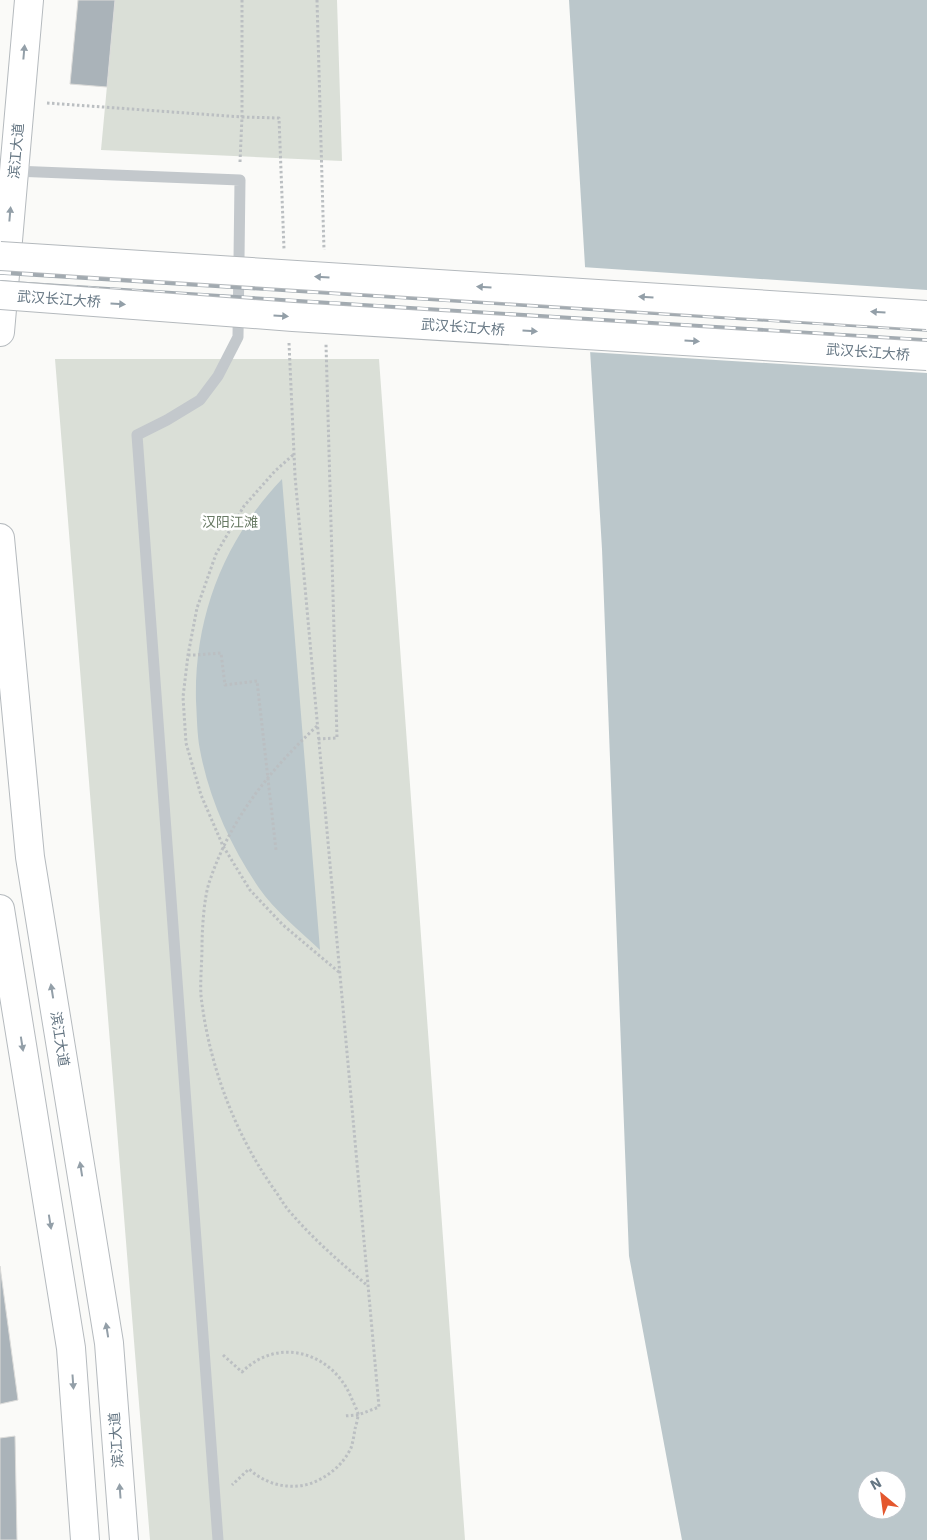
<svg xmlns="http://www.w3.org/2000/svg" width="927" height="1540" viewBox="0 0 927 1540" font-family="'IBM Plex Sans','Noto Sans SC',sans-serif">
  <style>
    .green { fill: #dadfd7 }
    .water { fill: #bbc7cb; fill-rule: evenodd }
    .pier { fill: #fafaf8 }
    .building { fill: #aab3b9; stroke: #dcdcda }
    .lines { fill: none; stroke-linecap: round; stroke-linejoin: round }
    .primary-casing { stroke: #b5babe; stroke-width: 30 }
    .path { stroke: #bbbfc2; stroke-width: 3; stroke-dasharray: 2.5 2.5; stroke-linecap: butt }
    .lane { stroke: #c3c8cc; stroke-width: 11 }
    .primary { stroke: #fff; stroke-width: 28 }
    .rail-casing { stroke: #a2aab0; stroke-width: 5.5 }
    .rail { stroke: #fff; stroke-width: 4; stroke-dasharray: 11; stroke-linecap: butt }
    .highway-bridge-casing { stroke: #b4b9bd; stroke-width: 30; stroke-linecap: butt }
    .highway-bridge { stroke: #fff; stroke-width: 28 }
    .oneway { fill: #939fa8 }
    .labels { text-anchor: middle; stroke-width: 5; stroke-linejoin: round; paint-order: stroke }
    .street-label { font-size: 14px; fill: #657683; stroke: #fff }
    .park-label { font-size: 14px; fill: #687a64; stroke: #fff }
  </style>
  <rect width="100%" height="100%" fill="#fafaf8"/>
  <path class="green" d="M115,0H337L342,161L101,150Z
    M55,359H379L465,1540H150Z"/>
  <path class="water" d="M569,0H927V1540H682L629,1256L602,549ZM867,1480H897V1510H867Z
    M282,479L320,950C301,932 274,910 259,888C231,847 209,799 200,750C197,735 197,717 196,701C194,617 224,540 282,479Z"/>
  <path class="pier" d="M582,267L927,290V373L588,352Z"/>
  <path class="building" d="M78,0H115L107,87L70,84Z
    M0,1266L18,1400L0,1404Z
    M15,1436L17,1540H0V1438Z"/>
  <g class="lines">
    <defs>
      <path id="primary" d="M0,332L29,0
        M0,538L30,857L109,1343L124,1540
        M0,909L71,1348L85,1540"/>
    </defs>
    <use href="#primary" class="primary-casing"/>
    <path class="path" d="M317,0L324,250
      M47,103L242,117V0
      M240,162L242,117L279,118L284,249
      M289,343L295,476L379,1407L358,1415L344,1416
      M293,455L275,471L244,506L216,554L197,608L188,655L183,697L186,743L201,795L223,846L250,890L283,925L340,973
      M188,655H196L221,653L225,685L257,681L276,850
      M317,726C269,771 230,819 209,883C204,898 202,930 202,946C202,963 200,980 201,996C209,1065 235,1135 276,1192C281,1199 285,1207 291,1213C314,1240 341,1263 368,1286
      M318,739L337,738L326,344
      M223,1355L242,1372C278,1336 332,1352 351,1397C353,1402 357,1409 358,1414C358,1419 356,1425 355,1429C354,1435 353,1442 351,1448C343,1465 327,1478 309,1484C288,1490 265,1484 249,1469L232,1485"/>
    <path class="lane" d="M14,171L240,180L238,337L218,376L200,400L167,420L137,435L218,1540"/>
    <use href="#primary" class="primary"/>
    <defs>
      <path id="rail" d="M0,272L927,329
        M0,283L927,341"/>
    </defs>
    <use href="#rail" class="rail-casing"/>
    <use href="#rail" class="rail"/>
    <defs>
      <path id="highway-bridge" d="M0,256L927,315
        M0,295L293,317L927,356"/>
    </defs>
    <use href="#highway-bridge" class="highway-bridge-casing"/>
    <use href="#highway-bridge" class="highway-bridge"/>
  </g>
  <defs><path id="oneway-solid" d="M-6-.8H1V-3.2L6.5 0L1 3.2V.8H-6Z" transform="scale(1.25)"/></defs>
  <g class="oneway">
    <use href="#oneway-solid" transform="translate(24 52) rotate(-85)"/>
    <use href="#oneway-solid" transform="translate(10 214) rotate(-85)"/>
    <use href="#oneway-solid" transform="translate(322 277) rotate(-176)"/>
    <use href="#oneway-solid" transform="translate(484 287) rotate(-176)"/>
    <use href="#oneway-solid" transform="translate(646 297) rotate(-176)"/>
    <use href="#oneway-solid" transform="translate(118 304) rotate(4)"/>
    <use href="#oneway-solid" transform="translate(878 312) rotate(-176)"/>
    <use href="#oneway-solid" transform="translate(281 316) rotate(4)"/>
    <use href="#oneway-solid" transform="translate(530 331) rotate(4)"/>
    <use href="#oneway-solid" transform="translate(692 341) rotate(4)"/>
    <use href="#oneway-solid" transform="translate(52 991) rotate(-99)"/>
    <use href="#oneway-solid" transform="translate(22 1044) rotate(81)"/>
    <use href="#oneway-solid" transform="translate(81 1169) rotate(-99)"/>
    <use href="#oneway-solid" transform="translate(50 1222) rotate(81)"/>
    <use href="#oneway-solid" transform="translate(107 1330) rotate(-99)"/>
    <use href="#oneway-solid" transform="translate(73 1382) rotate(86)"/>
    <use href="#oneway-solid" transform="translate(120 1491) rotate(-94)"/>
  </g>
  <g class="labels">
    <g class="street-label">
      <text transform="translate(16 151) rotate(-85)" y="5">滨江大道</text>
      <text transform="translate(59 299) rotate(4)" y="5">武汉长江大桥</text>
      <text transform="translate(463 327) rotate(4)" y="5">武汉长江大桥</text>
      <text transform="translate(868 352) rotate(4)" y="5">武汉长江大桥</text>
      <text transform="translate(60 1039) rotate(81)" y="5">滨江大道</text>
      <text transform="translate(116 1440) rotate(-94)" y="5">滨江大道</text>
    </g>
    <g class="park-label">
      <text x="230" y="527">汉阳江滩</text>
    </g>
  </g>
  <g transform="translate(882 1495) rotate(331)"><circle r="24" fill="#ffffff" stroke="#c1c8cd"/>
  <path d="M0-4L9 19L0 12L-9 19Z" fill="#e4572e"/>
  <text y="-8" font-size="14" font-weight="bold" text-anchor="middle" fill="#657683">N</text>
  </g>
</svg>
